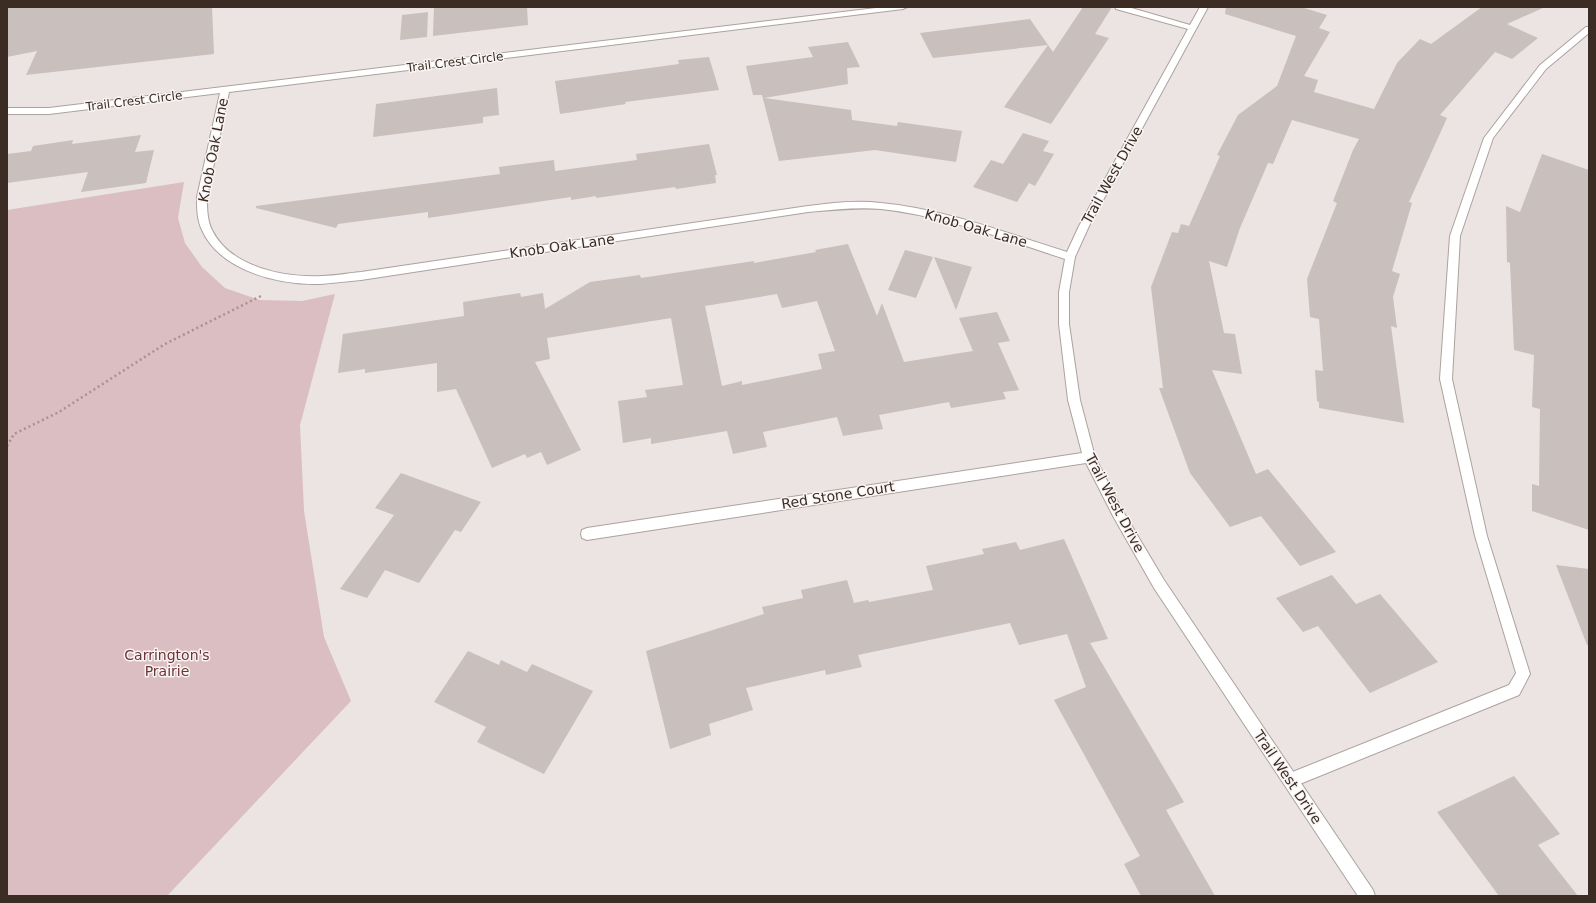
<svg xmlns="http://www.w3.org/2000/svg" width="1596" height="903" viewBox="0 0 1596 903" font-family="'DejaVu Sans',sans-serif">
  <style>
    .green { fill: #dabec2 }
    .building { fill: #c9bfbc; fill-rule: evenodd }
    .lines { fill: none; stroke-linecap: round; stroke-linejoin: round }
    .lane-casing { stroke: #aca29e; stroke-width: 2 }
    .street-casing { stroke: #aca29e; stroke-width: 2 }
    .path { stroke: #ac9187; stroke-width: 2.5; stroke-dasharray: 2 3; stroke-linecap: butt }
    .lane { fill: #fff; fill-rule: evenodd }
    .street { fill: #fff; fill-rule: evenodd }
    .labels { text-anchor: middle; stroke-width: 3; stroke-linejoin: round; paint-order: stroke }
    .far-street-label { font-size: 12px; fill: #3b2c24; stroke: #f8f4f3 }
    .street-label { font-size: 14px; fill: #3b2c24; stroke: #f8f4f3 }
    .park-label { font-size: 14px; fill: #6e3334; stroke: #f8f4f3 }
  </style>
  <rect width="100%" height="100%" fill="#ebe4e3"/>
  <path class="green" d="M184,182L178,218L185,243L202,267L225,288L260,300L302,301L335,294L300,425L304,511L324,637L351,701L167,896H7V210Z"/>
  <path class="building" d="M7,7H212L214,54L26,75L37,51L7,57Z
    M434,7H527L528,25L433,36Z
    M1083,7H1112L1095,34L1109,38L1051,124L1004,107L1048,45L1053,52Z
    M1226,7H1301L1327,15L1319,28L1330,32L1304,76L1318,80L1314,92L1374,109L1397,63L1420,39L1431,44L1482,7H1545L1507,24L1538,38L1512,59L1495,52L1440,115L1447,118L1409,202L1412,203L1392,271L1400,274L1393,297L1397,328L1391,326L1404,423L1319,408V402L1317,401L1315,370L1323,371L1319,319L1310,317L1307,279L1337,203L1333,201L1353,150L1359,139L1292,120L1273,164L1268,163L1240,228L1227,267L1209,261L1224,333L1235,334L1242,374L1212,370L1256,474L1268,469L1336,552L1300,566L1261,516L1230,527L1190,473L1159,388H1163L1151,287L1172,232L1178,233L1181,224L1189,226L1220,156L1217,155L1238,115L1277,86L1296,36L1225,14Z
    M428,12L427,37L400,40L402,15Z
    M1030,19L1048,45L933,58L920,33Z
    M848,42L860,67L847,68L848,84L764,98L851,110L852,120L897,126L898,122L962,131L956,162L875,150L779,161L762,95H753L746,66L813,57L808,47Z
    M709,57L719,90L625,102L626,104L560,114L555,81L679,64L678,60Z
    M497,88L499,115L483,117V123L373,137L376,104Z
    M1023,133L1049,141L1043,151L1054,154L1035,186L1029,183L1017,202L973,187L991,160L1003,164Z
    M141,135L135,152L154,150L146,183L81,192L88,172L7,183V154L31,151L33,146L73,140L72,144Z
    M709,144L717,175H715L716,183L676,189L675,187L596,198V196L571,200V197L428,218V212L338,224L336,228L256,208V206L500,174L499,167L554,160L555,171L637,160L636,154Z
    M1542,154L1589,170V530L1532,511V484L1539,486L1540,409L1532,407L1534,355L1514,350L1510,263L1507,262L1506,206L1520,212Z
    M848,244L877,316L882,303L904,362L973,351L959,318L997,312L1010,341L998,343L1019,390L1003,392L1006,399L951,408L949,402L879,415L883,429L843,436L837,417L763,432L767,447L733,454L727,431L651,444V438L623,443L618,401L647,397L645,390L683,385L671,318L547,338L550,359L535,362L581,450L547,465L541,452L527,458L525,454L492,468L456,389L437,392V363L365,373V369L338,373L343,334L464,316L463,302L520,293L521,297L543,293L545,309L590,282L640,275L641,278L754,261V263L816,252L815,250ZM777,294L782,308L817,301L835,351L818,354L822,369L742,385V381L722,386L705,306Z
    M905,250L933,257L916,298L888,290Z
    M934,257L972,267L956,310Z
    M401,473L481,502L461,532L455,530L419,583L385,570L367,598L340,589L394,515L375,508Z
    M1064,539L1108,639L1090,643L1184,802L1166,810L1215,896H1141L1124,864L1140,856L1054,700L1086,687L1067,634L1019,645L1010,623L858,655L862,667L826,675L825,670L746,688L753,710L709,724L711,735L670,749L646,651L764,614L762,607L803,598L801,590L847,580L854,603L868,600L869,602L933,590L926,566L984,554L982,549L1016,542L1020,550Z
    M1556,565L1589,569V644L1587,645Z
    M1332,575L1356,604L1380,594L1438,662L1370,693L1318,626L1303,632L1276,598Z
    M468,651L499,665L501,660L527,672L532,664L593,691L544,774L477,742L486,727L434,702Z
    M1514,776L1560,834L1538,845L1578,896H1499L1437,812Z"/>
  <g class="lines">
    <defs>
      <path id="lane" d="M1586,27H1589V33L1546,69L1493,138L1460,236L1452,379L1487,536L1530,674L1519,695L1290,788L1285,785L1282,780L1285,775L1509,685L1516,673L1475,536L1440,379L1450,236L1484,138L1540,65Z"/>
      <path id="street" d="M884,7H907L903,9L229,92L207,197C207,208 207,220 212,230C230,267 284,278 322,276C335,276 348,273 361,272L808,206C832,203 857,200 881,203C945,209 1006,233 1067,252L1079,226L1188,29L1116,9L1115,7H1128L1190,25L1200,7H1208L1089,226L1075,257L1069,292V324L1080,400L1095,457L1121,508L1164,580L1373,890L1375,896H1358L1154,588L1113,516L1086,463L587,540L582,538L581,534L582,530L587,528L1082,453L1068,400L1059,324V292L1065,259C1004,239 945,216 881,209C857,207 832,210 808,212L361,280C348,281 335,283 321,284C280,285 221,272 202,230C197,220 197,208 197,197L220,93L49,114H7V108H49Z"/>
    </defs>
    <use href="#lane" class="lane-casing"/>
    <use href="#street" class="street-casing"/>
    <path class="path" d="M7,446L14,434L59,412L165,344L263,295"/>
    <use href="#lane" class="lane"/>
    <use href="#street" class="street"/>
  </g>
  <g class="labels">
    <g class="far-street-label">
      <text transform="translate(455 62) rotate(-7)" y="4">Trail Crest Circle</text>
      <text transform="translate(134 101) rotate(-7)" y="4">Trail Crest Circle</text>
    </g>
    <g class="street-label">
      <text transform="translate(213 150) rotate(-79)" y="5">Knob Oak Lane</text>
      <text transform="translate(1112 175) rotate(-61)" y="5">Trail West Drive</text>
      <text transform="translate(976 228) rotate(16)" y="5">Knob Oak Lane</text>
      <text transform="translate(562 246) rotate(-8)" y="5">Knob Oak Lane</text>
      <text transform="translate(838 495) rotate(-9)" y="5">Red Stone Court</text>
      <text transform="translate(1115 503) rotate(62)" y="5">Trail West Drive</text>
      <text transform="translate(1288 777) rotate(56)" y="5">Trail West Drive</text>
    </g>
    <g class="park-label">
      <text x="167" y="660">Carrington's<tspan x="167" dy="16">Prairie</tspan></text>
    </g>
  </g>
  <rect width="1596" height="903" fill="none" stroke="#3b2c24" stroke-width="16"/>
</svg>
